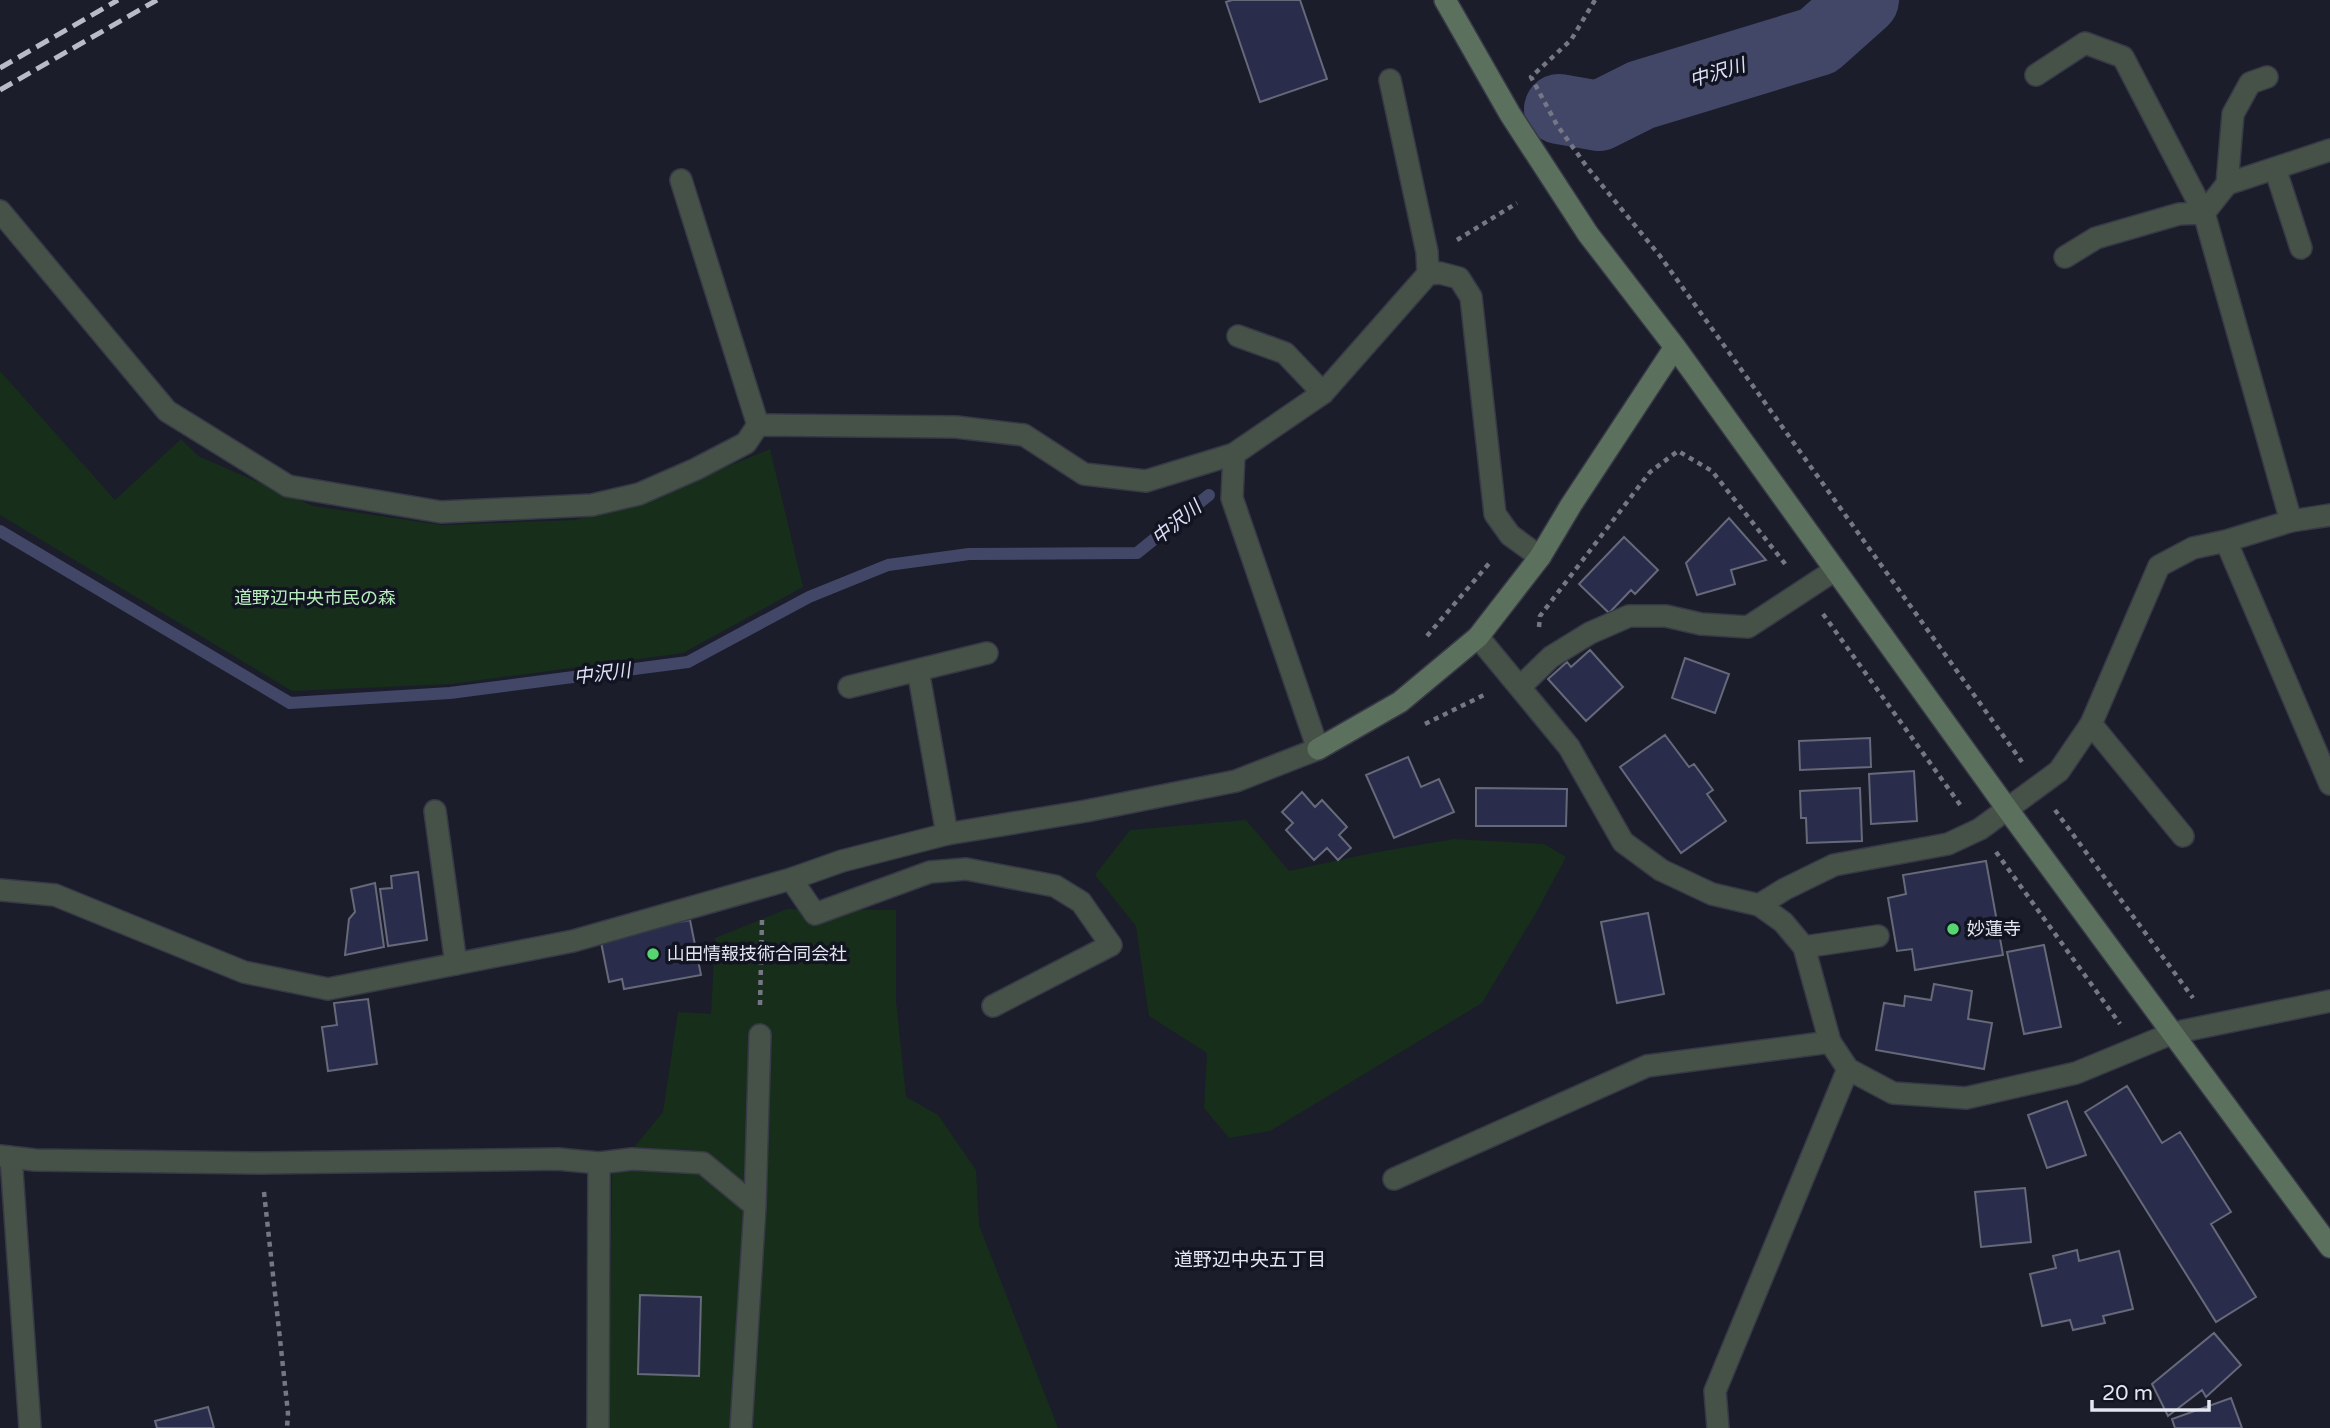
<svg xmlns="http://www.w3.org/2000/svg" width="2330" height="1428" viewBox="0 0 2330 1428" font-family="'Varela Round','Noto Sans JP',sans-serif">
  <style>
    .green { fill: #172e1a }
    .lines { fill: none; stroke-linecap: round; stroke-linejoin: round }
    .stream { stroke: #424768; stroke-width: 12 }
    .river { stroke: #424768; stroke-width: 70 }
    .building { fill: #292d4b; stroke: #66697a; stroke-width: 2 }
    .lane-casing { stroke: #373947; stroke-width: 24 }
    .street-casing { stroke: #373947; stroke-width: 24 }
    .secondary-casing { stroke: #373947; stroke-width: 24 }
    .path { stroke: #757784; stroke-width: 4.5; stroke-dasharray: 5 5; stroke-linecap: butt }
    .lane { stroke: #465247; stroke-width: 21 }
    .street { stroke: #465247; stroke-width: 21 }
    .secondary { stroke: #5c705e; stroke-width: 21 }
    .rail { stroke: #b9bbc6; stroke-width: 5; stroke-dasharray: 14 7; stroke-linecap: butt }
    .poi-dot { fill: #57d570; stroke: #121421; stroke-width: 2.5 }
    .labels { text-anchor: middle; stroke-width: 7; stroke-linejoin: round; paint-order: stroke }
    .park-label { font-size: 18px; fill: #b8edbd; stroke: #121421 }
    .poi-label { font-size: 18px; fill: #e4e6f0; stroke: #121421; text-anchor: start }
    .water-label { font-size: 19px; font-style: italic; fill: #dde2fa; stroke: #121421 }
    .neighbourhood-label { font-size: 19px; fill: #e4e6f0; stroke: #121421 }
  </style>
  <rect width="100%" height="100%" fill="#1b1d2b"/>
  <path class="green" d="M0,371L115,500L181,439L198,456L313,506L441,525L574,520L639,503L770,449L803,587L683,653L451,684L292,691L0,515Z
    M1246,820L1289,871L1372,853L1454,839L1544,844L1566,857L1537,911L1482,1003L1270,1131L1229,1138L1204,1108L1207,1053L1149,1016L1136,926L1095,875L1130,830Z
    M787,909L896,910V1001L906,1097L938,1115L976,1170L979,1225L1058,1428H608L612,1174L663,1112L678,1012L711,1014L715,938Z"/>
  <g class="lines">
    <path class="stream" d="M0,531L290,703L450,693L688,662L809,597L888,565L969,554L1137,553L1209,495"/>
    <path class="river" d="M1559,109L1599,116L1641,95L1818,41L1864,0"/>
  </g>
  <path class="building" d="M1232,0H1300L1327,79L1260,102L1226,2Z
    M1729,518L1766,560L1731,570L1735,584L1697,595L1686,563Z
    M1624,537L1658,570L1635,594L1631,590L1609,613L1579,584Z
    M1590,650L1623,687L1586,721L1548,679L1567,662L1571,667Z
    M1685,658L1729,674L1715,713L1672,698Z
    M1665,735L1689,767L1694,764L1713,790L1707,794L1726,821L1681,853L1620,767Z
    M1870,738L1871,767L1800,770L1799,741Z
    M1408,757L1421,787L1439,779L1454,812L1394,838L1366,775Z
    M1914,771L1917,821L1871,824L1869,774Z
    M1476,788L1567,789L1566,826H1476Z
    M1860,788L1862,841L1807,843L1806,818H1801L1800,791Z
    M1302,792L1315,807L1322,800L1347,827L1339,835L1351,848L1338,860L1327,848L1314,860L1286,830L1293,823L1282,812Z
    M1986,861L2003,955L1915,970L1912,949L1897,951L1888,898L1906,894L1903,875Z
    M418,872L427,940L388,946L380,889L392,888L391,876Z
    M375,883L384,947L345,955L349,919L355,912L351,889Z
    M1648,913L1664,994L1617,1003L1601,922Z
    M690,920L701,975L624,989L622,979L609,982L600,937Z
    M2044,945L2061,1027L2024,1034L2007,952Z
    M1934,984L1972,991L1968,1019L1992,1023L1984,1069L1876,1050L1884,1003L1904,1006L1905,996L1931,1000Z
    M368,999L377,1064L328,1071L322,1027L337,1025L334,1003Z
    M2127,1086L2162,1143L2180,1132L2231,1212L2211,1224L2256,1297L2216,1322L2085,1112Z
    M2067,1101L2086,1155L2047,1168L2028,1115Z
    M2025,1188L2031,1242L1981,1247L1975,1192Z
    M2077,1250L2079,1261L2119,1251L2133,1309L2103,1316L2105,1323L2073,1330L2070,1320L2042,1326L2030,1274L2056,1268L2053,1256Z
    M640,1295L701,1297L699,1376L638,1374Z
    M2214,1333L2241,1365L2206,1397L2202,1390L2168,1416L2152,1384Z
    M2231,1398L2242,1428H2175L2172,1419Z
    M208,1407L214,1428H157L155,1421Z"/>
  <g class="lines">
    <defs>
      <path id="lane" d="M2036,75L2085,43L2123,57L2204,213L2179,214L2096,238L2065,257
        M2275,168L2301,248
        M681,180L758,425
        M2227,184L2233,114L2250,83L2267,77
        M1238,336L1285,353L1323,393
        M2291,521L2204,213L2227,184L2330,150
        M918,670L947,834
        M849,687L987,653
        M1520,687L1551,657L1590,633L1629,616H1666L1701,624L1748,627L1835,570
        M2091,724L2183,836
        M435,811L456,964
        M791,879L815,914L930,872L966,869L1055,886L1081,902L1111,945L993,1006
        M1804,947L1878,936
        M599,1163L632,1159L703,1163L755,1206
        M741,1428L755,1206L760,1035"/>
      <path id="street" d="M1390,80L1427,252L1428,274
        M0,211L167,411L288,486L441,512L592,505L639,494L696,469L746,443L758,425L956,427L1024,435L1084,474L1146,481L1234,454L1323,393L1428,274L1440,273L1459,278L1471,297L1495,514L1510,535L1540,557
        M2226,541L2330,784
        M1478,637L1569,747L1623,842L1661,870L1712,894L1759,905L1783,922L1804,947L1830,1042L1848,1069L1893,1093L1966,1098L2076,1073L2173,1033L2330,1001
        M0,890L55,895L244,972L328,989L573,941L791,879L842,861L947,834L1086,811L1236,781L1318,749L1232,498L1234,454
        M1759,905L1785,889L1834,865L1948,844L1980,829L2059,771L2091,724L2159,566L2193,548L2226,541L2291,521L2330,515
        M0,1156L35,1160L261,1163L558,1159L599,1163L598,1428
        M11,1157L30,1428
        M1394,1179L1647,1066L1830,1042
        M1718,1428L1715,1391L1848,1069"/>
      <path id="secondary" d="M1445,0L1510,114L1588,234L1675,347L2008,810L2330,1247
        M1318,749L1400,702L1478,637L1540,557L1571,505L1675,347"/>
    </defs>
    <use href="#lane" class="lane-casing"/>
    <use href="#street" class="street-casing"/>
    <use href="#secondary" class="secondary-casing"/>
    <path class="path" d="M1595,0L1571,40L1531,77L1557,125L1587,167L1660,256L2022,762
      M1457,240L1517,203
      M1823,614L1961,806
      M1539,627L1540,616L1650,472L1678,451L1712,471L1786,565
      M1427,636L1492,560
      M1425,724L1486,694
      M2055,810L2193,998
      M1996,852L2120,1024
      M760,1005L762,920
      M264,1192L288,1413L287,1428"/>
    <use href="#lane" class="lane"/>
    <use href="#street" class="street"/>
    <use href="#secondary" class="secondary"/>
    <path class="rail" d="M0,68L118,0
      M0,90L157,0"/>
  </g>
  <g class="poi-dot">
    <circle cx="1953" cy="929" r="7"/>
    <circle cx="653" cy="954" r="7"/>
  </g>
  <g class="labels">
    <g class="park-label">
      <text x="315" y="604">道野辺中央市民の森</text>
    </g>
    <g class="poi-label">
      <text x="1967" y="935">妙蓮寺</text>
      <text x="667" y="960">山田情報技術合同会社</text>
    </g>
    <g class="water-label">
      <text transform="translate(1717 72) rotate(-17)" y="7">中沢川</text>
      <text transform="translate(1176 522) rotate(-39)" y="7">中沢川</text>
      <text transform="translate(602 673) rotate(-7)" y="7">中沢川</text>
    </g>
    <g class="neighbourhood-label">
      <text x="1250" y="1266">道野辺中央五丁目</text>
    </g>
  </g>
  <path d="M2092 1400v10h117v-10" fill="none" stroke="#e4e6f0" stroke-width="3.5"/>
  <text x="2102" y="1400" font-size="21" fill="#e4e6f0" stroke="#121421" stroke-width="5" paint-order="stroke">20 m</text>
</svg>
